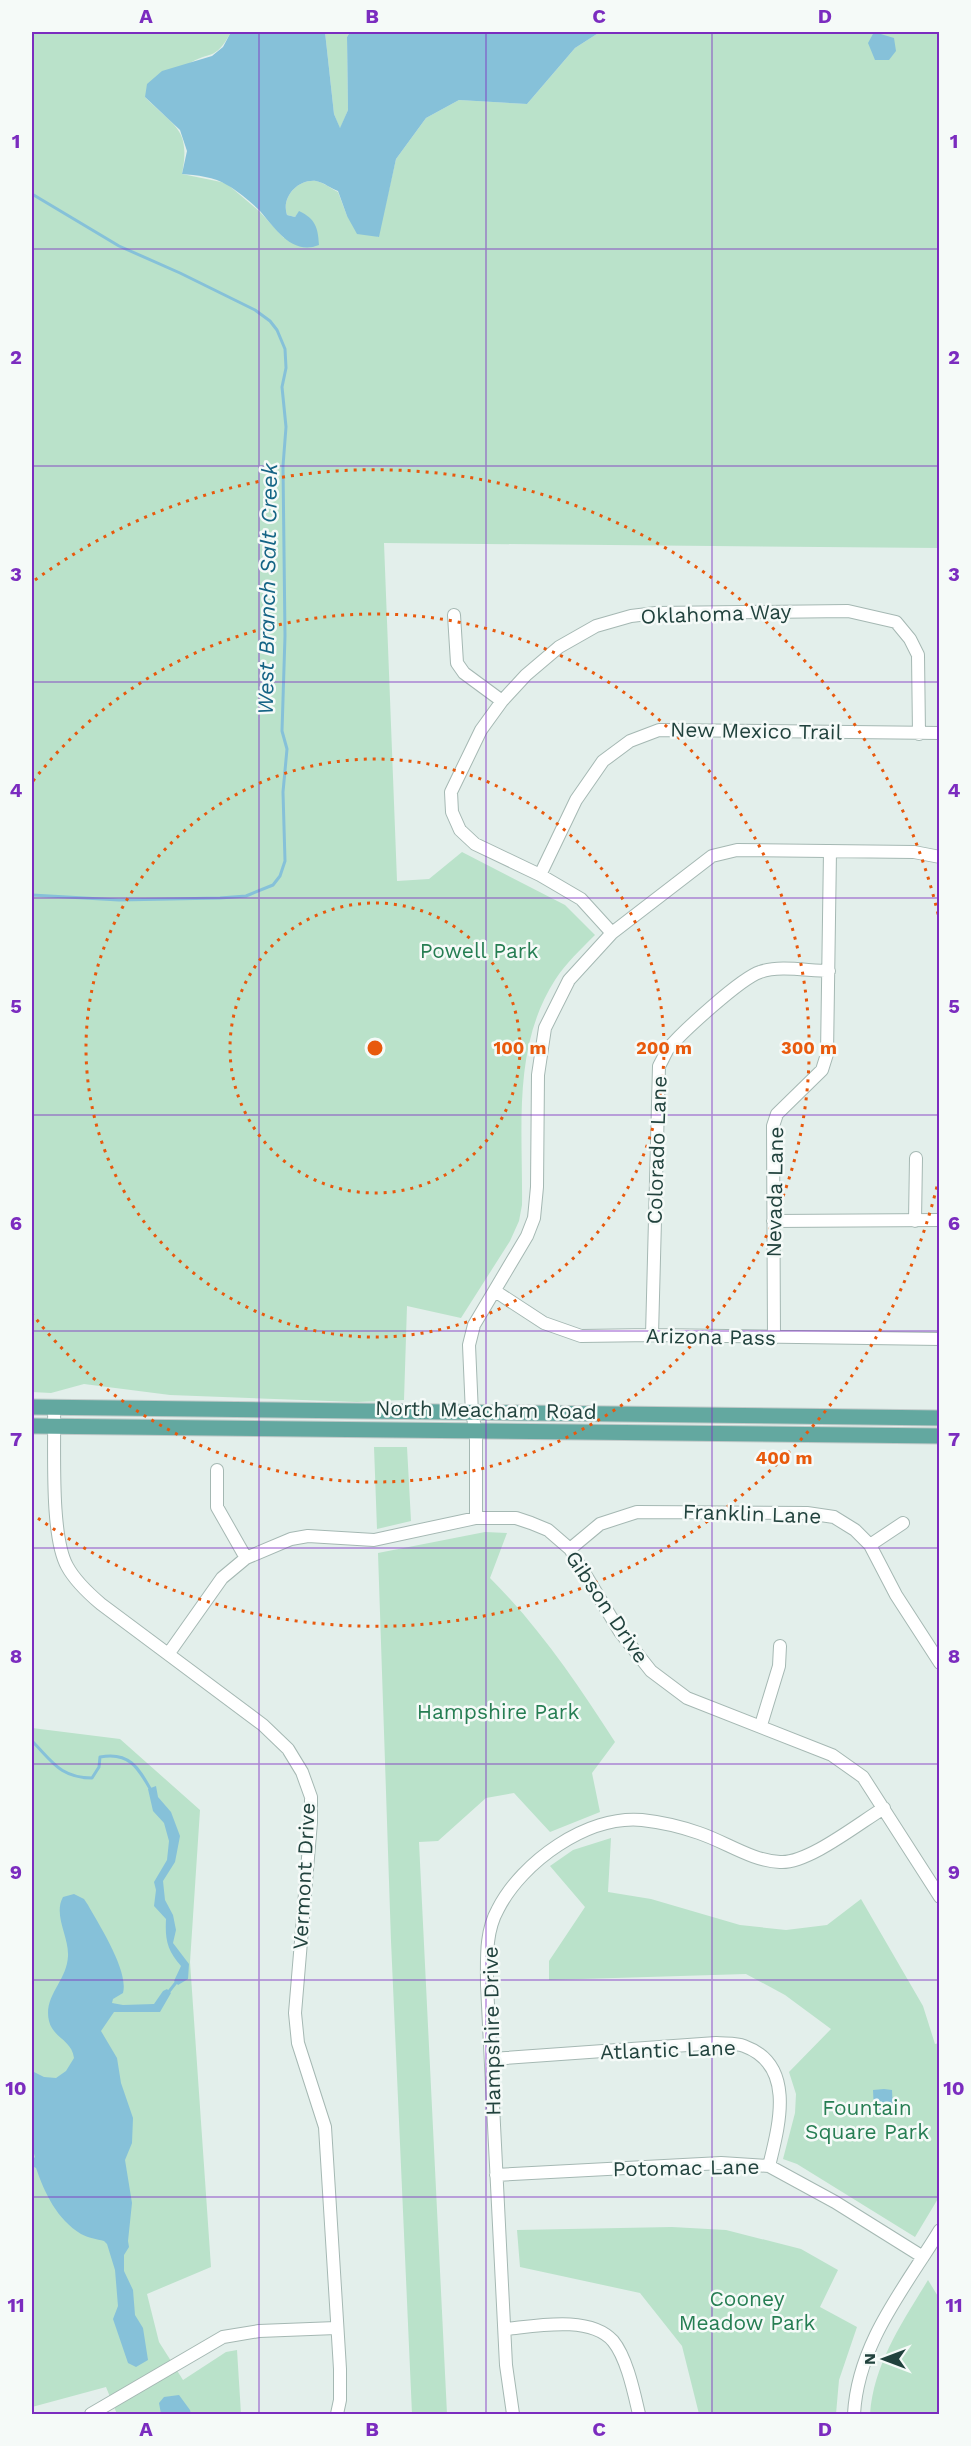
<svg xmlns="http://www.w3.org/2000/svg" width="971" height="2446" viewBox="0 0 971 2446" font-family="'Work Sans',sans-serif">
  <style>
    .green { fill: #bae2ca }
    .water { fill: #86c1d9 }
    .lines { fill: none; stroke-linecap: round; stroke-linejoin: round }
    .stream { stroke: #86c1d9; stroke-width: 3 }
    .minor-casing { stroke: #a5b8b3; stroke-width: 14 }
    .major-casing { stroke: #c1cac9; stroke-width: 17 }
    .minor { stroke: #fff; stroke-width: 12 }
    .major { stroke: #63a8a0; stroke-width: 15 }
    .grid { fill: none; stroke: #7b2cbf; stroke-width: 1.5; stroke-opacity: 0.55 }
    .ring { fill: none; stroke: #e8590c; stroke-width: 3; stroke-dasharray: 3 6 }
    .labels { text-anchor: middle; stroke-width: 5; stroke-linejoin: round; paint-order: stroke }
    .street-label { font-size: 21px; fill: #21423d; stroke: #f5faf8 }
    .park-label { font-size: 21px; fill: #267e53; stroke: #f5faf8 }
    .water-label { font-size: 22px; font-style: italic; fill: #146485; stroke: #f5faf8 }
    .centre { fill: #e8590c; stroke: #f5faf8; stroke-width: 3 }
    .ring-label { font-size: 18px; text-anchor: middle; font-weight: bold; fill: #e8590c; stroke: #f5faf8; stroke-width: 5; stroke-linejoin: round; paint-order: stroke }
    .neatline { fill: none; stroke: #7b2cbf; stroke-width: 2 }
    .grid-label { font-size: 20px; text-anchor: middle; font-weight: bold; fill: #7b2cbf }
  </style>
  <rect width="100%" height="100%" fill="#e3efeb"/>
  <path class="green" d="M32,32H231C214,63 211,49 187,65C173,74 159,86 145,97C174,127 191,128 182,174L226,183L259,211L284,238L299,212L295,217L287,215C281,198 297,179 316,181C323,182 332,189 338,192L347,216L378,237L396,159L426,118L459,100L527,104L575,48L600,32H939V548L384,543L397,881L429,879L462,852L565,905L595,935C581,949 565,964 555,980C512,1047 523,1129 522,1205L519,1221L510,1241L461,1318L407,1306L404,1400L357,1402L170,1395L84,1384L51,1393L32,1392Z
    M325,32H350L347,37L348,110L340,129L334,114Z
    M374,1447H407L411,1521L377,1529Z
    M485,1532L507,1533L490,1578C539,1627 577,1683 615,1742L592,1773L600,1812L550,1832L514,1793L486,1798L438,1841L419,1842L447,2414H412L391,1941L378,1553Z
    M32,1728L120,1739L200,1810L190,1962L211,2267L147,2294L159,2342L183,2380L226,2352L237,2350L241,2414H117L106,2387L32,2407Z
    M611,1838L608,1892L651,1899L740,1925L786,1930L827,1925L861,1899L923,2006L935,2044L939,2043V2197L915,2237L797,2164L783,2159L795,2113L796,2094L789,2072L831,2029L785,1995L746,1974L549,1980V1961L585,1907L550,1866L573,1850Z
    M672,2227L726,2230L801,2249L838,2270L820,2307L857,2327L839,2380L836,2414H699L682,2346L640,2293L520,2267L517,2230Z
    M928,2280L939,2298V2414H870C874,2363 902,2323 928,2280Z"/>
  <path class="water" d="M231,32H325L334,114L340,128L348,110L347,37L350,32H600L575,48L527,104L459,100L426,118L396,159L379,237L357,234L347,216L338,191C332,189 323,182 316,181C297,179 281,198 287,215L295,217L299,211C316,219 318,228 319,245C292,256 275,228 260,211C251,202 238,191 227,185C215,177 196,175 182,174L187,151L180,130L145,97L147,84L162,71L212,56L223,47Z
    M874,32L894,38L896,51L889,60H875L868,43Z
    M156,1786L158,1797L171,1812L180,1836L175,1862L163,1881L165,1900L173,1915L176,1930L173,1943L189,1964L188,1979L178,1985L174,1981L181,1966C167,1950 165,1940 166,1919L154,1906L156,1890L154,1882L167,1860L169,1841L164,1823L153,1811L148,1789Z
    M74,1894L84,1899L88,1905C99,1925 129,1971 123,1993L113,1999L112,2003L123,2005L154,2004L163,1991L167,1989L171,1993L160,2012H114L101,2031L117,2058L121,2083L133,2118L132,2143L125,2160L132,2203L128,2241L129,2247L124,2255V2271L133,2290L135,2315L143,2328L148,2360L136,2367L128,2363L113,2319L118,2306L115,2270L107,2244L104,2241C97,2239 88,2238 81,2234C57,2219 45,2194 36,2168L32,2166V2160L35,2157L32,2147V2071L44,2077L56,2078L66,2071L74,2058C72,2040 53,2038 49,2021C43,1996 67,1981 68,1956C69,1936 53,1915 63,1897Z
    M884,2089L892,2090L893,2111H874L873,2090Z
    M179,2395L190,2410L191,2414H161L159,2403L164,2397Z"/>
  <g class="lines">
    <path class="stream" d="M32,194L119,246L180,273L255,310L270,321L277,330L285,349L286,368L282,387L286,427L283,466L285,636L282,731L287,749L283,792L285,861L280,876L273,885L246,896L220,898L119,900L32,895
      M32,1741C52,1761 60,1778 92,1778L99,1767L100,1757C130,1751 139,1769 152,1792
      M167,1994L178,1980"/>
    <defs>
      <path id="minor" d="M454,615L457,663L464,673L502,701
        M540,875L576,800L603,761L630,741L659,730L940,733
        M612,933L581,899L540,875L475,844L460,830L452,812L451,792L481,730L502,701L526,675L559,647L596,626L631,616L656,613L848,611L896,622L910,639L918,655L919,734
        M773,1221L940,1220
        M915,1221L916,1158
        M495,1291L544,1323L581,1336L652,1335L940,1339
        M652,1335L659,1066C662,1061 665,1054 668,1049C681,1033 741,978 760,972C780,965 808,971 829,971
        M774,1338L773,1126L777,1114L822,1070L827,1054L830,851
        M54,1408C55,1446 50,1535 67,1566C75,1581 88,1593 101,1604L263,1725L288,1749L302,1772L311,1797V1822L295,2013L298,2043L325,2127L340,2369V2400L337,2414
        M217,1470V1507L246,1558
        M476,1518V1431L472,1414L469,1345L474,1325L527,1236L534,1218L537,1187L538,1075L545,1028L569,980L612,933L712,856L737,850L914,852L940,857
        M870,1545L903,1523
        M570,1549L600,1524L637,1512L807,1513L834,1517L855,1530L870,1545L896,1595L940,1663
        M169,1653L222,1578L246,1558L291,1539L308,1536L374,1540L476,1518H516L531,1523L548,1530L570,1549L620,1632L651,1671L687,1698L832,1755L863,1777L940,1897
        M761,1725L779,1666L780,1646
        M491,2059L716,2043C725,2044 736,2043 744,2046C796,2065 779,2125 769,2166
        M496,2175L721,2163L769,2166L835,2202L923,2257
        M506,2329C536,2326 590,2315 613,2341C627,2358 634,2393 639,2414
        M91,2414L223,2337L259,2331L336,2328
        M513,2414L506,2365L487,1985C487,1959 485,1932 498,1909C522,1862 587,1815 642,1820C660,1822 682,1827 699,1833C726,1842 752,1861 780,1862C808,1864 859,1823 884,1808
        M854,2414C858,2343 904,2289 940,2230"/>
      <path id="major" d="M32,1407L940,1418
        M32,1426L940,1436"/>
    </defs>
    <use href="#minor" class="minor-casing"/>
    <use href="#major" class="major-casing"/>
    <use href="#minor" class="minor"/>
    <use href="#major" class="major"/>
  </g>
  <path class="grid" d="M259,32V2414M486,32V2414M712,32V2414M32,249H940M32,466H940M32,682H940M32,898H940M32,1115H940M32,1331H940M32,1548H940M32,1764H940M32,1980H940M32,2197H940"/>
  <g class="ring">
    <circle cx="375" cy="1048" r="145"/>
    <circle cx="375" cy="1048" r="289"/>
    <path d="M33 781A434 434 0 1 1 33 1315"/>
    <path d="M939 1178A579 579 0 0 1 35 1516M35 580A579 579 0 0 1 939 918"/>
  </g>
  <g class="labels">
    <g class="street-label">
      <text transform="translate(716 614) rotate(-2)" y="7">Oklahoma Way</text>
      <text transform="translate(756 731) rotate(1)" y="7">New Mexico Trail</text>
      <text transform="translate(657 1150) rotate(-88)" y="7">Colorado Lane</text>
      <text transform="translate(775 1192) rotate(-89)" y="7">Nevada Lane</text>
      <text transform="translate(711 1337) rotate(1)" y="7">Arizona Pass</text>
      <text transform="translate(486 1410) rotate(1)" y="7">North Meacham Road</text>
      <text transform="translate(752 1514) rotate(2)" y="7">Franklin Lane</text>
      <text transform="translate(607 1607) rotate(56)" y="7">Gibson Drive</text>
      <text transform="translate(304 1876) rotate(-87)" y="7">Vermont Drive</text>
      <text transform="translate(492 2031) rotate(-91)" y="7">Hampshire Drive</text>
      <text transform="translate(668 2050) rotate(-2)" y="7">Atlantic Lane</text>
      <text transform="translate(686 2168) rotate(-1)" y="7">Potomac Lane</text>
    </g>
    <g class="park-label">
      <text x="479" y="958">Powell Park</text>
      <text x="498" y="1719">Hampshire Park</text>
      <text x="867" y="2115">Fountain<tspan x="867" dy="24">Square Park</tspan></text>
      <text x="747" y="2306">Cooney<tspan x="747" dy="24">Meadow Park</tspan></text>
    </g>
    <g class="water-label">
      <text transform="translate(267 589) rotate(-89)" y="8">West Branch Salt Creek</text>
    </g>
  </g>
  <circle cx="375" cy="1048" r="9" class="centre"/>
  <g class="ring-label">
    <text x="520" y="1054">100 m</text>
    <text x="664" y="1054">200 m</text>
    <text x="809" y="1054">300 m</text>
    <text x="784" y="1464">400 m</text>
  </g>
  <rect width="971" height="2446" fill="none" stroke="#f5faf8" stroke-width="66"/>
  <g transform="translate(884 2359) rotate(270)" stroke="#f5faf8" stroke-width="4.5" paint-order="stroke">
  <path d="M0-4.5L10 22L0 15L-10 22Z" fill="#21423d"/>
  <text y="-9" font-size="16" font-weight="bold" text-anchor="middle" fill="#21423d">N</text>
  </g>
  <rect x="33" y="33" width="905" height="2380" class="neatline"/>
  <g class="grid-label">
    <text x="146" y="23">A</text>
    <text x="372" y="23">B</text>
    <text x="599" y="23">C</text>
    <text x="825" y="23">D</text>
    <text x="16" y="148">1</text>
    <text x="954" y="148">1</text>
    <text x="16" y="364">2</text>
    <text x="954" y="364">2</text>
    <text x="16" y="581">3</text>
    <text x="954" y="581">3</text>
    <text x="16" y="797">4</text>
    <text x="954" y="797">4</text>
    <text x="16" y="1013">5</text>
    <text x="954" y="1013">5</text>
    <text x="16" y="1230">6</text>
    <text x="954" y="1230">6</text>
    <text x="16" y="1446">7</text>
    <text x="954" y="1446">7</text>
    <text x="16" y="1663">8</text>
    <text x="954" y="1663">8</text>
    <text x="16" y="1879">9</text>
    <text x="954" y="1879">9</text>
    <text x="16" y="2095">10</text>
    <text x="954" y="2095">10</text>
    <text x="16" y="2312">11</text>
    <text x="954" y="2312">11</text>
    <text x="146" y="2436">A</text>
    <text x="372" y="2436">B</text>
    <text x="599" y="2436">C</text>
    <text x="825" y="2436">D</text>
  </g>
</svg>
